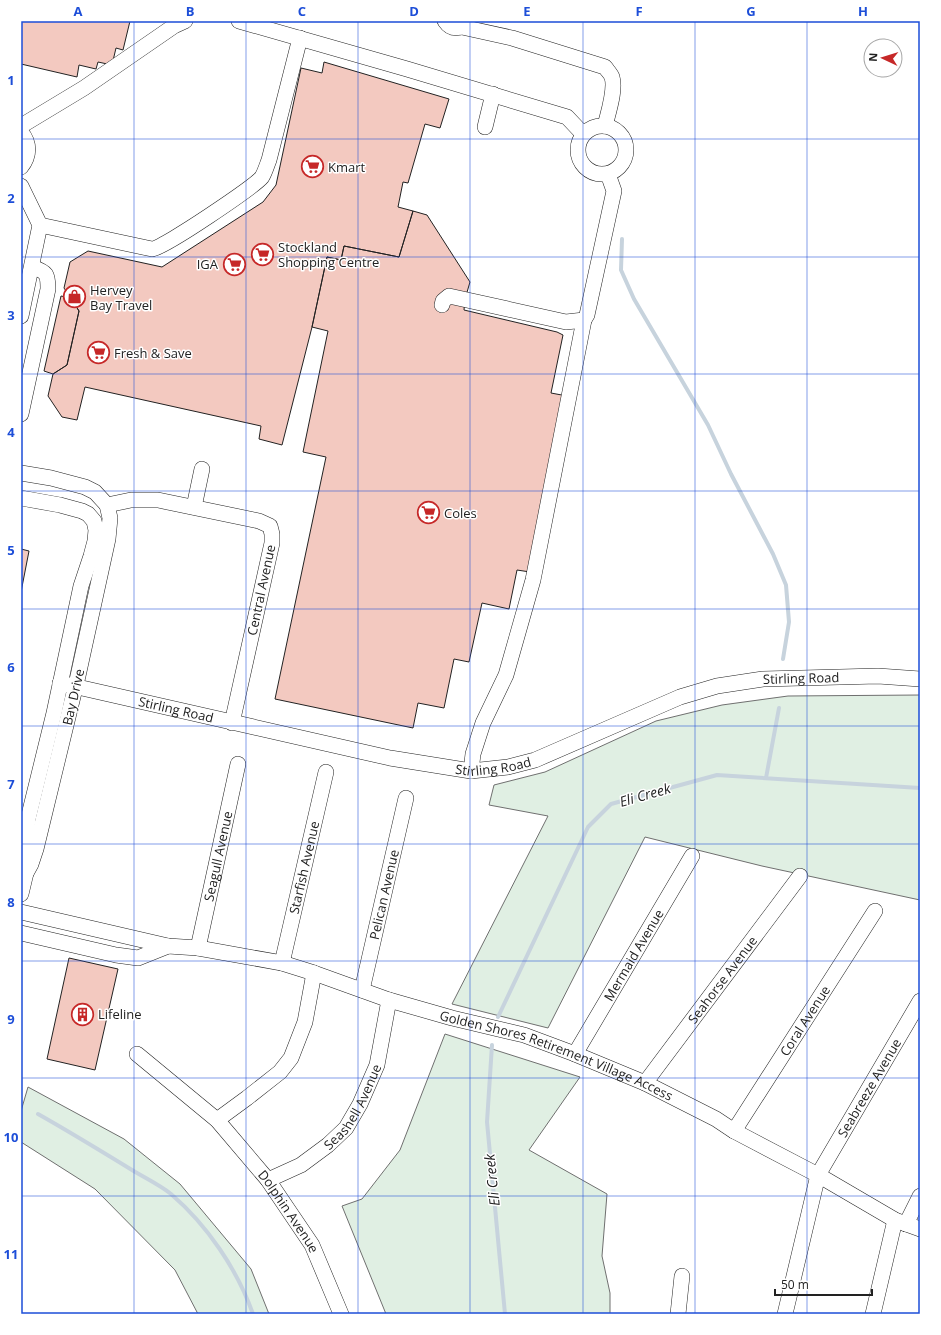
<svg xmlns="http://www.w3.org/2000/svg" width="941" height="1335" viewBox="0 0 941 1335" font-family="'Open Sans',sans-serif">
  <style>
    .green { fill: #e0efe3; stroke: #6f6f6f }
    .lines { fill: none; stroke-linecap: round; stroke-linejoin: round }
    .stream { stroke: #c7d3dd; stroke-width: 4 }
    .building { fill: #f3c9c0; stroke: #222 }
    .minor-casing { stroke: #222; stroke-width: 16 }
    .minor { stroke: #fff; stroke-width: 15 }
    .grid { fill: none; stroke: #1d4ed8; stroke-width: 1; stroke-opacity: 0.55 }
    .labels { text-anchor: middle; stroke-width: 3; stroke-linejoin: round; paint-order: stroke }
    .poi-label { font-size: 13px; fill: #222; stroke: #fff; text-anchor: start }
    .street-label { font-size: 13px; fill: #222; stroke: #fff }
    .water-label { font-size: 14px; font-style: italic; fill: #222; stroke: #fff }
    .neatline { fill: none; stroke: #1d4ed8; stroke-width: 1.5 }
    .grid-label { font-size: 13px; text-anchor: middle; font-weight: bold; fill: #1d4ed8 }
  </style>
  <rect width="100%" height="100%" fill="#fff"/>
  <path class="green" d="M920,695V900L762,866L645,837L548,1028L452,1004L548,816L489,805L494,785L545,772L656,721L722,705L788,696Z
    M445,1034L580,1077L529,1150L607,1194L602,1256L610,1293V1314H386L342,1206L362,1199L400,1150Z
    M28,1087L124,1139L180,1184L251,1269L269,1314H198L175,1270L95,1189L21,1142V1111Z"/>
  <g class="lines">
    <path class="stream" d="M622,239L621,270L634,299L708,425L731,474L773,554L786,585L789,622L783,659
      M766,778L779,708
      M498,1017L588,827L611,804L717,775L920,788
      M492,1045L487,1122L505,1314
      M38,1114C70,1132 101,1151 132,1170C145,1178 160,1185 171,1194C207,1225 237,1269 253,1314"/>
  </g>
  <path class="building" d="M21,21H130L123,50L116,48L112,65L98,62L96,69L79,65L77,77L21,64Z
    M324,62L449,99L440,128L425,124L408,183L403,182L398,207L413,211L399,257L344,246L341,260L327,257L312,327L282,445L259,439L261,426L85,387L77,420L62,417L48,396L53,374L67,365L79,311L64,288L70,262L88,251L162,267L263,202L276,185L301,68L322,73Z
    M413,211L427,215L470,282L465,299L464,310L557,332L563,335L551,393L567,396L530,572L517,570L509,609L482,603L469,662L454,659L444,708L418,703L413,728L275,699L326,457L303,452L328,331L312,327L327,257L341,260L344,246L399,257Z
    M61,296L71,298L79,311L67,365L53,374L44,371Z
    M21,549L29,551L21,592Z
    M69,958L118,969L95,1070L47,1059Z"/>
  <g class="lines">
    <defs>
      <g id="minor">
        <path d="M239,21L407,69L567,117L583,134"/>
        <path d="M445,21C451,30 461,30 467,21"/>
        <path d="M462,27L512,38L605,67C607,70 611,74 612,77C616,90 608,113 605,126"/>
        <circle cx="602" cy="150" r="24"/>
        <path d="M21,126L84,88L174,26L185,21"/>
        <path d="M485,127L493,94"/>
        <path d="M21,132C30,143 30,156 21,167"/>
        <path d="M21,186L40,225L21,316"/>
        <path d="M40,225L152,249C164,248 255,186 262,177C265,172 267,165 269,160L300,38"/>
        <path d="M442,305L443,301L449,296L566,322L584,320"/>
        <path d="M21,414L48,289C48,274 47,272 32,267"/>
        <path d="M21,473L51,478L85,487L95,492L107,505L110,518L108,539L78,676L36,849L31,864L26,873"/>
        <path d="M21,498L60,505L82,511L88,514L94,521L96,530L95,541L91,556L81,586L54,713L28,819L24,855L26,873L21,894"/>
        <path d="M107,505L131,500H158L259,521L270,526L272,534V543L232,723"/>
        <path d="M194,507L202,469"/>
        <path id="s1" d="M60,683L390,758L471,771L508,767L535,760L680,697L717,686L763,679L878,676L920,679"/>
        <path d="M471,771L473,754L483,723L506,675L533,580L584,320L587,315L614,191L608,174"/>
        <path id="s2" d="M21,912L168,946L198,948L282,963L314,973L389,1000L452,1018L524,1035L575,1054L645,1083L716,1119L734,1131L818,1175L895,1220L920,1229"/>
        <path d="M21,933L116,955L138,958L168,946"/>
        <path id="s3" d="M198,948L238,764"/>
        <path id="s4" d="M282,963L326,772"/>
        <path id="s5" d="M362,990L406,798"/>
        <path id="s6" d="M137,1054L217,1120L268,1180L312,1245L341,1314"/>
        <path id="s7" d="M575,1054L692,856"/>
        <path id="s8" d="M645,1083L800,876"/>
        <path d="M217,1120L247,1098L280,1072L291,1058L305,1022L314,973"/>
        <path id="s9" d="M734,1131L875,911"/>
        <path id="s10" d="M268,1180L301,1165L328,1145L346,1128L360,1104L377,1065L389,1000"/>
        <path d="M906,1224L920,1196"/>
        <path d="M678,1314L682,1276"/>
        <path id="s11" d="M785,1314L818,1175L920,1001"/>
        <path d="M873,1314L895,1220"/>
      </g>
    </defs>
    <use href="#minor" class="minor-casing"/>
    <use href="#minor" class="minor"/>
  </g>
  <path class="grid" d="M134,21V1314M246,21V1314M358,21V1314M470,21V1314M583,21V1314M695,21V1314M807,21V1314M21,139H920M21,257H920M21,374H920M21,491H920M21,609H920M21,726H920M21,844H920M21,961H920M21,1078H920M21,1196H920"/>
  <defs>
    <symbol id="supermarket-ring" viewBox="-11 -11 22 22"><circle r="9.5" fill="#fff" stroke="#c62828" stroke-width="1.5"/><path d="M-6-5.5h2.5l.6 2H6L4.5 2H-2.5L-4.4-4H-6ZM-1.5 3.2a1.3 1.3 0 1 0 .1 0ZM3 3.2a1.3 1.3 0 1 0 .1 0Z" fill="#c62828"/></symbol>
    <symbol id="shop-ring" viewBox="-11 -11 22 22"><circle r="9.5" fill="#fff" stroke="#c62828" stroke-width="1.5"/><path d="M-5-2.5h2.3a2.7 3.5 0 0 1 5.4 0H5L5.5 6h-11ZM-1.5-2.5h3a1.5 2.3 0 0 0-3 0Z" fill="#c62828"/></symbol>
    <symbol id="building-ring" viewBox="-11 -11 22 22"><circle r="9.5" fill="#fff" stroke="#c62828" stroke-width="1.5"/><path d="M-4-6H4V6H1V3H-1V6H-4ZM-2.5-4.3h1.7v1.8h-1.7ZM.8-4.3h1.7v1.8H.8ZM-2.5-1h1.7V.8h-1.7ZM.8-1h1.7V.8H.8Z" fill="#c62828"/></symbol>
  </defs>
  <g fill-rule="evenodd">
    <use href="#supermarket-ring" x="300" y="154" width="25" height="25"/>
    <use href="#supermarket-ring" x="250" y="242" width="25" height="25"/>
    <use href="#supermarket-ring" x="222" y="252" width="25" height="25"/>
    <use href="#shop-ring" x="62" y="284" width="25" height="25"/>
    <use href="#supermarket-ring" x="86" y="340" width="25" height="25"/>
    <use href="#supermarket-ring" x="416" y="500" width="25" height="25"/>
    <use href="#building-ring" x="70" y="1002" width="25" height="25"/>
  </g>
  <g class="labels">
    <g class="poi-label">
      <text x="328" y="172">Kmart</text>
      <text x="278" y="252">Stockland<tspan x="278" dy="15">Shopping Centre</tspan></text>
      <text x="218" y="269" text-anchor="end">IGA</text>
      <text x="90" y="295">Hervey<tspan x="90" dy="15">Bay Travel</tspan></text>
      <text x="114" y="358">Fresh &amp; Save</text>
      <text x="444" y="518">Coles</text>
      <text x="98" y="1019">Lifeline</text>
    </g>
    <g class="street-label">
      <text transform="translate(261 590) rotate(-78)" y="5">Central Avenue</text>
      <text dy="5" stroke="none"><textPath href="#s1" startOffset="767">Stirling Road</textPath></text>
      <text transform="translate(73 697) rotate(-77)" y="5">Bay Drive</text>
      <text dy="5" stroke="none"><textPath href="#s1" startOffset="119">Stirling Road</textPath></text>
      <text dy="5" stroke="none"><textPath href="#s1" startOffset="443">Stirling Road</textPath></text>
      <text dy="5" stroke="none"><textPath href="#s3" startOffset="94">Seagull Avenue</textPath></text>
      <text dy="5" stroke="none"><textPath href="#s4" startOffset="98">Starfish Avenue</textPath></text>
      <text dy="5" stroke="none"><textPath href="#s5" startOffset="98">Pelican Avenue</textPath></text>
      <text dy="5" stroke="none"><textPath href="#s7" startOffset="115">Mermaid Avenue</textPath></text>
      <text dy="5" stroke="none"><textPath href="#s8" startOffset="129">Seahorse Avenue</textPath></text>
      <text dy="5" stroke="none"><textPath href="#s9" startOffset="131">Coral Avenue</textPath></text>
      <text dy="5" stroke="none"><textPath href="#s2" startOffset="556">Golden Shores Retirement Village Access</textPath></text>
      <text dy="5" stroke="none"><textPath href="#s11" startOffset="244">Seabreeze Avenue</textPath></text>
      <text dy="5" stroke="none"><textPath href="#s10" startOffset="116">Seashell Avenue</textPath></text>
      <text dy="5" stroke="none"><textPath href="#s6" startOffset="220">Dolphin Avenue</textPath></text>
    </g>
    <g class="water-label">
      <text transform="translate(645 795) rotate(-16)" y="5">Eli Creek</text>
      <text transform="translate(492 1180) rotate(-96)" y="5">Eli Creek</text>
    </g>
  </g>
  <rect width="941" height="1335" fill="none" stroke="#ffffff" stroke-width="44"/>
  <g transform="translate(883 58) rotate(274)"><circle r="19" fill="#ffffff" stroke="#a7a7a7"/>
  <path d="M0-3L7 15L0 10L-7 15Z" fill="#c62828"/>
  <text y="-6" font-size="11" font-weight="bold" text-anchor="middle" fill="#222222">N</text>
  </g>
  <path d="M775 1289v6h97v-6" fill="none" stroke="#222222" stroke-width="2"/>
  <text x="781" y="1289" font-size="12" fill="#222222" stroke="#ffffff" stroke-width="3" paint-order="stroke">50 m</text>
  <rect x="22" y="22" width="897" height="1291" class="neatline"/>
  <g class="grid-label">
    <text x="78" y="16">A</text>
    <text x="190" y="16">B</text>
    <text x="302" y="16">C</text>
    <text x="414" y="16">D</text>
    <text x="527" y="16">E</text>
    <text x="639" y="16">F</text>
    <text x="751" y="16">G</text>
    <text x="863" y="16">H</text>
    <text x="11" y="85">1</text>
    <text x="11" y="203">2</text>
    <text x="11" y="320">3</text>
    <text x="11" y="437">4</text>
    <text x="11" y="555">5</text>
    <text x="11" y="672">6</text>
    <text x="11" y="789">7</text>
    <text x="11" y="907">8</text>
    <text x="11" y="1024">9</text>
    <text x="11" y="1142">10</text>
    <text x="11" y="1259">11</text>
  </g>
</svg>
